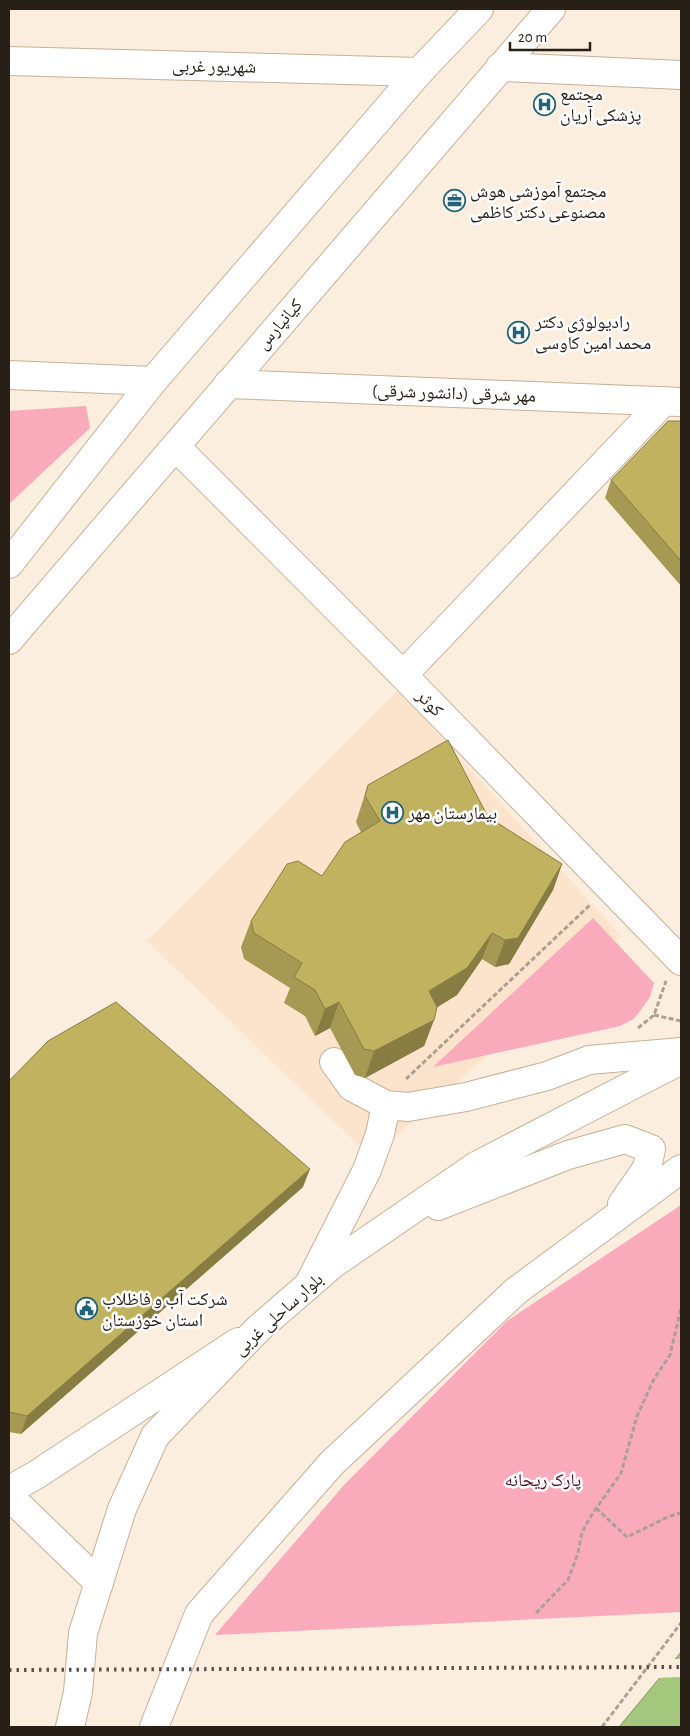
<svg xmlns="http://www.w3.org/2000/svg" width="690" height="1736" viewBox="0 0 690 1736" font-family="'Alegreya Sans','Noto Naskh Arabic',sans-serif">
  <style>
    .built { fill: #fbe4cb }
    .green { fill: #f9abbb }
    .water { fill: #a4c77e; stroke: #7f955f }
    .pier { fill: #fceedf }
    .lines { fill: none; stroke-linecap: round; stroke-linejoin: round }
    .minor-casing { stroke: #c6b098; stroke-width: 30 }
    .major-casing { stroke: #c6b098; stroke-width: 30 }
    .path { stroke: #aca093; stroke-width: 3; stroke-dasharray: 5 2.5; stroke-linecap: butt }
    .minor { stroke: #fff; stroke-width: 28 }
    .major { stroke: #fff; stroke-width: 28 }
    .rail { stroke: #5b5147; stroke-width: 4; stroke-dasharray: 2.5 5; stroke-linecap: butt }
    .wall { fill: #a69953 }
    .shaded-wall { fill: #877d43 }
    .building { fill: #c1b260; stroke: #877d43 }
    .labels { text-anchor: middle; stroke-width: 5; stroke-linejoin: round; paint-order: stroke }
    .street-label { font-size: 18px; fill: #282017; stroke: #fff }
    .poi-label { font-size: 18px; fill: #282017; stroke: #fff; text-anchor: start }
    .park-label { font-size: 18px; fill: #520522; stroke: #fff }
  </style>
  <rect width="100%" height="100%" fill="#fceedf"/>
  <path class="built" d="M398,690L621,936L372,1158L147,941Z"/>
  <path class="green" d="M86,406L90,428L9,504V411Z
    M593,918L654,983L650,997L635,1018L620,1026L433,1067Z
    M681,1205V1612L215,1635L344,1485L507,1321Z"/>
  <path class="water" d="M681,1652V1727H619Z"/>
  <path class="pier" d="M673,1659H681V1677L657,1678Z"/>
  <g class="lines">
    <defs>
      <path id="minor" d="M9,61L419,72
        M500,67L681,75
        M9,375L153,381
        M228,384L681,402
        M176,447L403,675L681,961
        M403,675L664,401
        M334,1062L352,1087L386,1105L408,1107L466,1097L547,1076L589,1060L681,1052
        M308,1286L367,1170L380,1134L386,1105
        M9,1490L36,1475L238,1342
        M9,1496L99,1583"/>
      <path id="major" d="M9,564L153,381L419,72L479,9
        M9,640L551,9
        M438,1206L568,1155L625,1139L651,1149L647,1168L622,1204
        M70,1727L78,1692L83,1633L122,1509L155,1436L258,1329L333,1264L476,1166L681,1060
        M154,1727L199,1614L332,1463L516,1291L681,1169"/>
    </defs>
    <use href="#minor" class="minor-casing"/>
    <use href="#major" class="major-casing"/>
    <path class="path" d="M654,1015L681,1021
      M638,1028L654,1015L666,981
      M406,1079L590,905
      M596,1508L627,1537L670,1516L681,1513
      M536,1613L568,1580L578,1553L582,1532L591,1516L621,1473L637,1416L654,1379L670,1355L681,1308
      M602,1727L681,1623"/>
    <use href="#minor" class="minor"/>
    <use href="#major" class="major"/>
    <path class="rail" d="M9,1670L681,1667"/>
  </g>
  <path class="wall" d="M681,421V586L605,498L611,480Z
    M368,785L488,817L562,864L553,890L509,964L495,967L482,959L457,995L437,1007L434,1020L424,1046L365,1078L355,1075L330,1028L315,1036L305,1016L284,1003L290,988L244,959L241,947L251,921L322,876L361,832L356,822Z
    M9,1081L303,1187L21,1434L9,1432Z"/>
  <path class="shaded-wall" d="M562,864L553,890L509,964L495,967L505,940Z
    M492,933L482,959L457,995L420,1018L429,991Z
    M339,1002L330,1028L315,1036L325,1009Z
    M434,1020L424,1046L365,1078L374,1051Z
    M310,1169L303,1187L21,1434L27,1416Z"/>
  <path class="building" d="M668,421H681V561L611,480Z
    M448,740L488,817L562,864L518,938L505,940L492,933L467,968L429,991L437,1007L434,1020L374,1051L364,1049L339,1002L325,1009L315,990L294,977L302,963L254,933L251,921L287,864L298,861L322,876L345,842L380,821L365,796L368,785Z
    M116,1002L310,1169L27,1416L9,1412V1081L48,1041Z"/>
  <defs>
    <symbol id="hospital-ring" viewBox="-11 -11 22 22"><circle r="9.5" fill="#fff" stroke="#226477" stroke-width="1.5"/><path d="M-5-5h3v3.5h4V-5h3V5h-3V1.5h-4V5h-3Z" fill="#226477"/></symbol>
    <symbol id="office-ring" viewBox="-11 -11 22 22"><circle r="9.5" fill="#fff" stroke="#226477" stroke-width="1.5"/><path d="M-6-3h4V-5.5h4V-3h4V5H-6ZM-1-4.5V-3h2v-1.5ZM-6 0V1H6V0Z" fill="#226477"/></symbol>
    <symbol id="civic-ring" viewBox="-11 -11 22 22"><circle r="9.5" fill="#fff" stroke="#226477" stroke-width="1.5"/><path d="M-.6-6.5H3V-4.5H.6V-3L4-1V1h2V6H-6V1h2V-1L-.6-3ZM-1.2 2.5V6h2.4V2.5Z" fill="#226477"/></symbol>
  </defs>
  <g fill-rule="evenodd">
    <use href="#hospital-ring" x="532" y="92" width="25" height="25"/>
    <use href="#office-ring" x="442" y="188" width="25" height="25"/>
    <use href="#hospital-ring" x="506" y="320" width="25" height="25"/>
    <use href="#hospital-ring" x="380" y="800" width="25" height="25"/>
    <use href="#civic-ring" x="74" y="1296" width="25" height="25"/>
  </g>
  <g class="labels">
    <g class="street-label">
      <text transform="translate(214 66) rotate(1)" y="6">شهریور غربی</text>
      <text transform="translate(279 324) rotate(-49)" y="6">کیانپارس</text>
      <text transform="translate(454 393) rotate(2)" y="6">مهر شرقی (دانشور شرقی)</text>
      <text transform="translate(430 703) rotate(46)" y="6">کوثر</text>
      <text transform="translate(278 1314) rotate(-42)" y="6">بلوار ساحلی غربی</text>
    </g>
    <g class="poi-label">
      <text x="560" y="100">مجتمع<tspan x="560" dy="21">پزشکی آریان</tspan></text>
      <text x="470" y="197">مجتمع آموزشی هوش<tspan x="470" dy="21">مصنوعی دکتر کاظمی</tspan></text>
      <text x="535" y="328">رادیولوژی دکتر<tspan x="535" dy="21">محمد امین کاوسی</tspan></text>
      <text x="408" y="819">بیمارستان مهر</text>
      <text x="102" y="1305">شرکت آب و فاظلاب<tspan x="102" dy="21">استان خوزستان</tspan></text>
    </g>
    <g class="park-label">
      <text x="543" y="1486">پارک ریحانه</text>
    </g>
  </g>
  <rect width="690" height="1736" fill="none" stroke="#282017" stroke-width="20"/>
  <path d="M510 42v8h80v-8" fill="none" stroke="#282017" stroke-width="2.5"/>
  <text x="518" y="42" font-size="15" fill="#282017" stroke="#ffffff" stroke-width="4" paint-order="stroke">20 m</text>
</svg>
